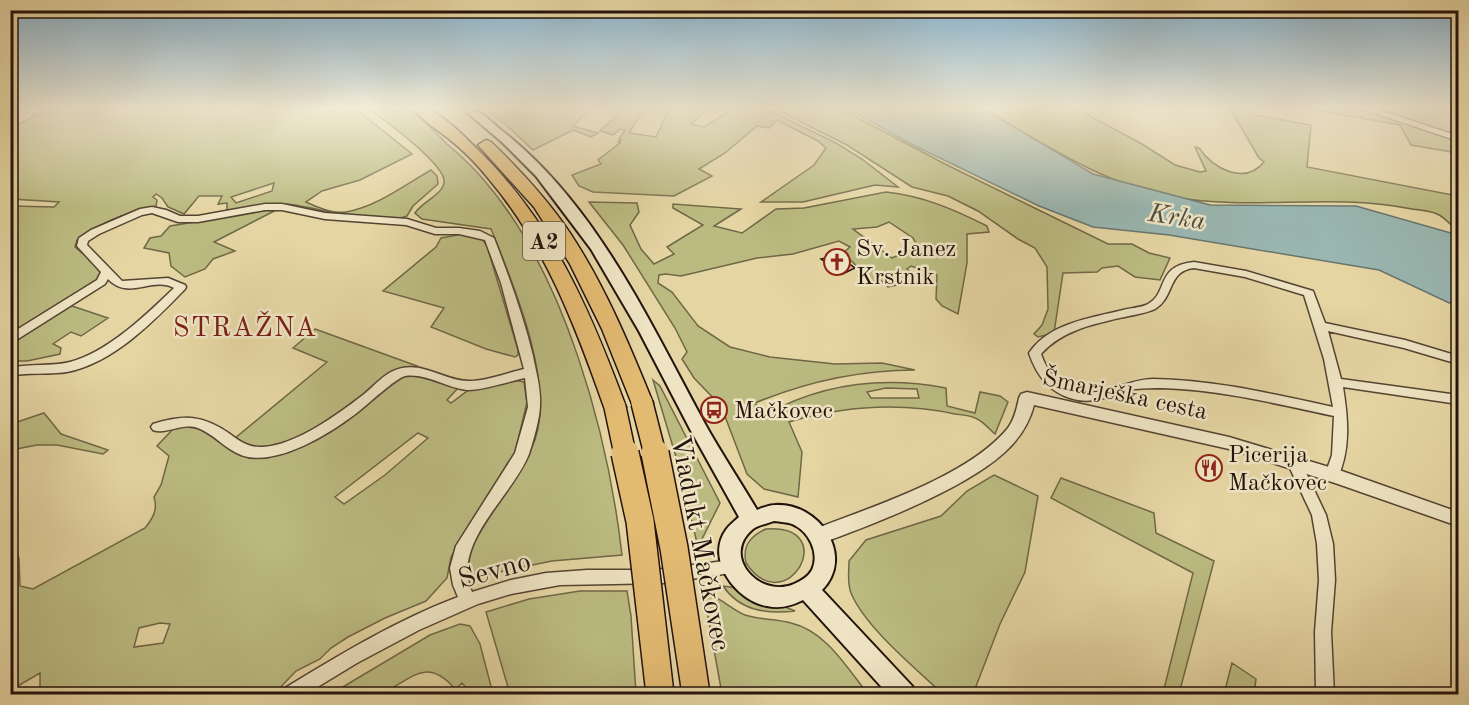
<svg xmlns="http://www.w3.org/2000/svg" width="1469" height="705" viewBox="0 0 1469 705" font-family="'Old Standard TT',serif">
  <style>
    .green { fill: #bbbb81; stroke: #706746; stroke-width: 1.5; fill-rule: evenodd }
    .water { fill: #99b6b0; stroke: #6a756e; stroke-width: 1.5 }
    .building { fill: #e4ac8f; stroke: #24130c; stroke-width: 1.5 }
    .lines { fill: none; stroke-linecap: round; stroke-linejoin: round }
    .minor-casing { stroke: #544432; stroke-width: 3 }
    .tertiary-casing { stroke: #544432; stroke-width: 3 }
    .secondary-casing { stroke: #24130c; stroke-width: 4 }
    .motorway-casing { stroke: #24130c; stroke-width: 3 }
    .minor { fill: #eee4c3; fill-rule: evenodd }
    .tertiary { fill: #eee4c3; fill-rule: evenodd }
    .secondary { fill: #eee4c3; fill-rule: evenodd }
    .motorway { fill: #e2ba72; fill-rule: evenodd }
    .motorway-bridge-far1-casing { stroke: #24130c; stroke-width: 24; stroke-linecap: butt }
    .motorway-bridge-casing { stroke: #24130c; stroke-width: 30; stroke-linecap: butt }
    .motorway-bridge-far1 { stroke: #e2ba72; stroke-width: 21 }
    .motorway-bridge { stroke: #e2ba72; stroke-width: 27 }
    .labels { text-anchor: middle; stroke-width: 5; stroke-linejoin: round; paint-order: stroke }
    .shield { fill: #eee4c3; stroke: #615243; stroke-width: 1.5 }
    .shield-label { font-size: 22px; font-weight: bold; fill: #24130c }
    .poi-label { font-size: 24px; fill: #24130c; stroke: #eee4c3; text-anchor: start }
    .street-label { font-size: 24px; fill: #24130c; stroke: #eee4c3 }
    .water-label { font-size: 26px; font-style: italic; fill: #4d4c45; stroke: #eee4c3 }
    .quarter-label { font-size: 27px; letter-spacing: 1.5px; fill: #7a1f14; stroke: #eee4c3 }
    .near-street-label { font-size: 28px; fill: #24130c; stroke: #eee4c3 }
  </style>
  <rect width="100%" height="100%" fill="#e5d5a3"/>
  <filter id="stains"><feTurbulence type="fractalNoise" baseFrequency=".00333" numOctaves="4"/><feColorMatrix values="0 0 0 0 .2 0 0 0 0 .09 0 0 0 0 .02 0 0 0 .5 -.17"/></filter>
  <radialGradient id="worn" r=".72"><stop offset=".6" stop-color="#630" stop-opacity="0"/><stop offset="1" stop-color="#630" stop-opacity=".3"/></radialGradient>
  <path class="green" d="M47,109H356L412,154L360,180L322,191L306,202C316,207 334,214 346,212C376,207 405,185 431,170L437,176L438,184L413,206L407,216C375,228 319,207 287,204C267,202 246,208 227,212V203L218,204L222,196H199L184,214L168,207L162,198L156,194L153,197L157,200L156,206C127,212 101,222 77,240L75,247L100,268L102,274L98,280L11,338V206L54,207L59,202L11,199L10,129ZM274,183L272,191L236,203L231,197Z
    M369,109C380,109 394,107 405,109C417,112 438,135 447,144C460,155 472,166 483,179C565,273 608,434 622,555L552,561L484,575L466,572C471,525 509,489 531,449C560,393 513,283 491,229L422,219L415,213C422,202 442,195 444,183C448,166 383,119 369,109Z
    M485,109H590L573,126L598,133L591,137L573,130L533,150L505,124Z
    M616,109H644L629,133L656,137L669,109H708L691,124L704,127L733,109H766L836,143L862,159L898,187L875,185L803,202H761L814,165L826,148L818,141L777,120L769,128L757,126L725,153L699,169L712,176L674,196L593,192L579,186L572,175L601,164L598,160L620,143L618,142L621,140L619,139L625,130L620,129L613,135L600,131L622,111Z
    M775,109H841L945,164L1108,244H1132L1149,253L1170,258L1160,280L1135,277L1118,266L1102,268L1097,272L1063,273L1054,333L1038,337L1034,334L1042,325L1048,309L1047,267L1035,248L1018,239L978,211L948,196L912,187L847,145Z
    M984,109H1077L1142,144L1175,165L1200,172L1206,171L1195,147L1199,148C1213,168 1244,186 1264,162L1259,158L1230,109H1253L1254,115L1311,125L1307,167L1458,196V231C1451,226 1445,217 1437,214C1428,210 1416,210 1406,208C1329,193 1251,211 1174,197C1104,185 1044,144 984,109Z
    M1310,109H1364L1458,140V153L1411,145L1400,125Z
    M1371,109H1458V138L1382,114Z
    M886,192C923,196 953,209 987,226L989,232L967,234V263L958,314L942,306L936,299L937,275L911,266L907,269L914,275L906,283L888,287L879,279L868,284L858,276L863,272L843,253L850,247L839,241L793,254L757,258L681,276L666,274L659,275L658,283L672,292L698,326L730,347L770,357L835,364L882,363L915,370C859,370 806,382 755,403L765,415C822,383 882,376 946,388L947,406L975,413L980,392L1000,396L1008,402L995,434C990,430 984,422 977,419C971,415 961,415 955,414C899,402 844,406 789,422L802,452L798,497L764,489L747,474L721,406L694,378L682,359L687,352L675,328L623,245L589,202L637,203L639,212L630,225L641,249L654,264L674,254L667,247L703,225L673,208V204L741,209L714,226L742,233L776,209L804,208ZM889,222L913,238L918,247L892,258L853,229L877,227ZM886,388L917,389L919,398H871L867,392Z
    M280,208L214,242L235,251L213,259L205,269L185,277L171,266L169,253L144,248L150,238L161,236L170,226Z
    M463,234L482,239L487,246L518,350V355L515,357L486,349L431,327L444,308L383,291L436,247L441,238Z
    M69,305L108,318L81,336L71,332L53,344L61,348L60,354L27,361H11L10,348L18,339Z
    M315,329L417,366C410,368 402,367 395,371C385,377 376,387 367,394C335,419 274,465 234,439L327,362L293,348Z
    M415,373L460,386L447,400L451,403L470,389L515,380L524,382L527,402L515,453L451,557L447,578L426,601L385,618L348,637L331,648L320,659L296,671L274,694H40V673L11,690L10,511H14L18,517L12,533L19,559L20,586L33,589L145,528C153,518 158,510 154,497L161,485L169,456L157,446L175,427L186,424L202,426L238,450H282L398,376ZM418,433L428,438L385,475L344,504L335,497ZM160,623L170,624L163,643L134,647L139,628Z
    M653,380L660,386L720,503L698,547L679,467Z
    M44,413L61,434L108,450L103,454L57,445H37L11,450V424Z
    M994,475L1038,496L1025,572L1000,624L973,694H943C916,669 865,627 851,593C847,583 849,571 849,561L866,540L941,516L967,491Z
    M1061,478L1154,513L1156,533L1214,561L1179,694H1157L1164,689L1193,573L1051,498Z
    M766,529C843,524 786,623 746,563C742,546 750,536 766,529Z
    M723,586L737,588L795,611C766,614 740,611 723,586Z
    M580,591H627L631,616L636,694H510L486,612L529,599Z
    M704,594C720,596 730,609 745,615C760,620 776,619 791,623C826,631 847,668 868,694H722Z
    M460,624L470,626L480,644L493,694H472L462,683L455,689C424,653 409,684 379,694C366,698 345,695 331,694L430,635Z
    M1232,663L1256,679L1254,694H1224Z"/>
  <path class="water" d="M849,109H983L1093,174L1210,205L1356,206L1458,235V307L1379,270L1169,235L1093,227L1039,206L911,144Z"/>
  <path class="building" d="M837,255L855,268L843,274L821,259Z"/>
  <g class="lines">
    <defs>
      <path id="minor" d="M1363,109H1376L1458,136V141Z
        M265,204H282L325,213L407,219L436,228H459L480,231L494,238C509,277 523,315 533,356C536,372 541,388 540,405C540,418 533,442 529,454C512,497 450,544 472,592L511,580L546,573L587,570H655L732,560L737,562L740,567L737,572L665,583L560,585L511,594L478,604L419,630L357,663L306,694H282L285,688C341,654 397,620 458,597L453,585L450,568L456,546L515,453L528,407L525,378C511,381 480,391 467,390C446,388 427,373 405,376C396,378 367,405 358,412C331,433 276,468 241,455C225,449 214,434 198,428C182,422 166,435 153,430L151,427L153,424C185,414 203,415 230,434C241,442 249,448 263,447C296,445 337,415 363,395C372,388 381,377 391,372C420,357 444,382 470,381C487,381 507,373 524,369L501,283L485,240L459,234H435L406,225L325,219L282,210H265L198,222H178L152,213L142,215L99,234L88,241L87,245L122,281L168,278L185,285L186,287L185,289C153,322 113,363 67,372C48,375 29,372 10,376V368C30,363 51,367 70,362C108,352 147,314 174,288C152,276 129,301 108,279L105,284L10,344V334L97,280L101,272L77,246L79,238L91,230L140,209L152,207L166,210L180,216H198Z
        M1194,262L1246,271L1313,291L1325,323L1405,340L1458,356V364L1404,348L1328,331L1341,379L1458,395V404L1343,387C1348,418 1351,450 1337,479L1332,481L1327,479L1325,475L1332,455L1334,416C1277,404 1222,390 1163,388C1154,388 1145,388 1136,389C1113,394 1094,406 1070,398C1048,391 1036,374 1029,353C1049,323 1091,318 1123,310C1130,308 1139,308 1146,305C1170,294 1154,266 1194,262ZM1194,268L1245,277L1304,295L1324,359L1333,407C1273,394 1215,380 1153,379C1128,379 1102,398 1077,391C1059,386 1047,372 1041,354C1063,329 1098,323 1129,316C1137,314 1147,313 1155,309C1175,297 1167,271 1194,268Z
        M1294,457L1299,458L1326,515L1333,544L1335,580L1331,632L1334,694H1316L1315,632L1319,580L1317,544L1312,515L1287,462L1289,458Z"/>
      <path id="tertiary" d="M1027,392L1229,437L1339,470L1458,512V526L1335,483L1229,449L1034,405C1029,424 1019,439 1005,452C965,489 872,525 819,544L812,542L810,536L812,530C871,507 968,477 1008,428C1014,420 1017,408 1019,398L1021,394Z"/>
      <path id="secondary" d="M463,109C480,109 488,119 501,130C596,204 649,321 705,424C721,453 740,481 757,510C762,508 769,505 775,505C818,502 856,555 822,590L912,686L916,694H888L803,600C791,606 780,609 767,606C736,601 705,559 726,530C729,525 735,521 739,517L690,429L639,331L591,249L536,176L502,142ZM774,521C780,522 787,522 792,524C809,531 820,553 812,570C808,577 801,581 794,584C760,599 720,556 753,529C758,525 767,524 774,521Z"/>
      <path id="motorway" d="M414,109C420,109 427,108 432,111C447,119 462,134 474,146C552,221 589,307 626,407L623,413L615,415L607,413L604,407C575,325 545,245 488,178C477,164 463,150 449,139C438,130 423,121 414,109Z
        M486,140L491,142C520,170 547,199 570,233C605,286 629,344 653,403L650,409L642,411L634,409L602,329L570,264L534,207L478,145Z"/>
    </defs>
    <use href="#minor" class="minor-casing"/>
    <use href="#tertiary" class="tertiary-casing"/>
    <use href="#secondary" class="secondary-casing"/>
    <use href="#motorway" class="motorway-casing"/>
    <use href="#minor" class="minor"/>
    <use href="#tertiary" class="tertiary"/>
    <use href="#secondary" class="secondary"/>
    <use href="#motorway" class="motorway"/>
    <defs>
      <path id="motorway-bridge-far1" d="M642,403L655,454
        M615,407L625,454"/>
      <path id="motorway-bridge" d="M625,453L640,521L660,694
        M655,453L674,548L696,694"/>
    </defs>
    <use href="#motorway-bridge-far1" class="motorway-bridge-far1-casing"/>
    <use href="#motorway-bridge" class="motorway-bridge-casing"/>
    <use href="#motorway-bridge-far1" class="motorway-bridge-far1"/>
    <use href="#motorway-bridge" class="motorway-bridge"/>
  </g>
  <linearGradient id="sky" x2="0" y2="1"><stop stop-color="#88b5d2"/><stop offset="0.52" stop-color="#f3ecd6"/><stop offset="1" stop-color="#f3ecd6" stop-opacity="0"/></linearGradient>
  <rect width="1469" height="208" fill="url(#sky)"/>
  <defs>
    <symbol id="church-ring" viewBox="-11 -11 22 22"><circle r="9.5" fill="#eee4c3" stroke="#8f2418" stroke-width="1.5"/><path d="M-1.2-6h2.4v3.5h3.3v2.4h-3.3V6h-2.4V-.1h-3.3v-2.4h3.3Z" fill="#8f2418"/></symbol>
    <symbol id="bus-ring" viewBox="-11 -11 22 22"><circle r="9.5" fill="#eee4c3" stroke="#8f2418" stroke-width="1.5"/><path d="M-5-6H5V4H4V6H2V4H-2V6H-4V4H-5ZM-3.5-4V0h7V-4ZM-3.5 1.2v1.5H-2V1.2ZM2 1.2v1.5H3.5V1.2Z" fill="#8f2418"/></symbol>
    <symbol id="restaurant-ring" viewBox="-11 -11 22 22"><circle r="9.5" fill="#eee4c3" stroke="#8f2418" stroke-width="1.5"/><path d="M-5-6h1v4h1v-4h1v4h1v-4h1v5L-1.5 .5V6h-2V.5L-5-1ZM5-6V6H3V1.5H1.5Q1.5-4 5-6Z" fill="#8f2418"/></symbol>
  </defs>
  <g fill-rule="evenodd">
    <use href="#church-ring" x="822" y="247" width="30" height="30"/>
    <use href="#bus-ring" x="699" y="395" width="30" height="30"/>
    <use href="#restaurant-ring" x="1194" y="453" width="30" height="30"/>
  </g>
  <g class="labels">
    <rect class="shield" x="523" y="222" width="42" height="38" rx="4.5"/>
    <g class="shield-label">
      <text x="544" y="249">A2</text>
    </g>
    <g class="poi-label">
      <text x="856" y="256">Sv. Janez<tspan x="856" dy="28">Krstnik</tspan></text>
      <text x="734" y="418">Mačkovec</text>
      <text x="1228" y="462">Picerija<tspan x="1228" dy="28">Mačkovec</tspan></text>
    </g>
    <g class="street-label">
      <text transform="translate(1125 394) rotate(12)" y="8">Šmarješka cesta</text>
    </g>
    <g class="water-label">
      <text transform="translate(1177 216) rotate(9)" y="9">Krka</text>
    </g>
    <g class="quarter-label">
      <text x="245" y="336">STRAŽNA</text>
    </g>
    <g class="near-street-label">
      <text transform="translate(702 543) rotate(79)" y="10">Viadukt Mačkovec</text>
      <text transform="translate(494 569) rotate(-15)" y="10">Sevno</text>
    </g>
  </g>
  <rect width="1469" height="705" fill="none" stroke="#e5d5a3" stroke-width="36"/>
  <rect x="12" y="12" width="1445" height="681" fill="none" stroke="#24130c" stroke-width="3"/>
  <rect x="18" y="18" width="1433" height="669" fill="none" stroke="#24130c" stroke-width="1.5"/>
  <rect width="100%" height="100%" filter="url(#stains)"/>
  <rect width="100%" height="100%" fill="url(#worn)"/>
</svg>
